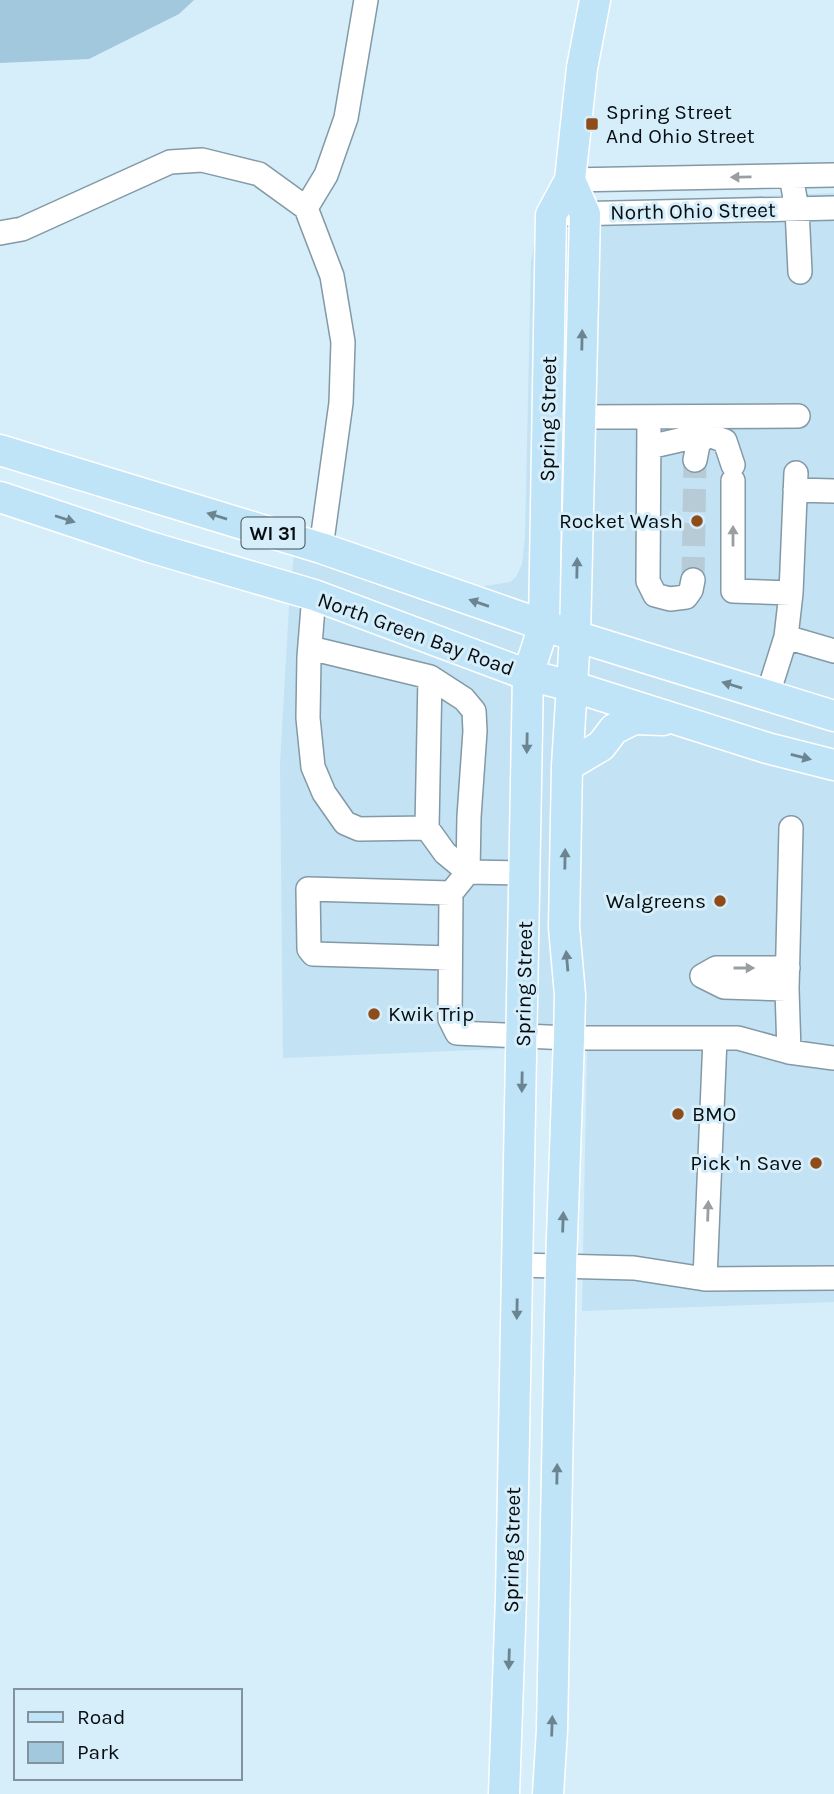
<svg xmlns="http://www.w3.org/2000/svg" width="834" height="1794" viewBox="0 0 834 1794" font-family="Karla,sans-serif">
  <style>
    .built { fill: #c3e2f4 }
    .green { fill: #a2c8de }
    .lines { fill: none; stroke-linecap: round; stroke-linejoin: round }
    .minor-tunnel { stroke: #b7cbd7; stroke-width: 23; stroke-dasharray: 23 11; stroke-linecap: butt }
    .minor-casing { stroke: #8399a5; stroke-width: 26 }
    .major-casing { stroke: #fff; stroke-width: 33 }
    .minor { stroke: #fff; stroke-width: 23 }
    .major { stroke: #bfe3f7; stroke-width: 30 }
    .oneway { fill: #9b9ea0 }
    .oneway2 { fill: #6c8390 }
    .poi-dot { fill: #8e4c1a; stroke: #d6edfa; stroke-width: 2.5 }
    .labels { text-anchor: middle; stroke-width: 6; stroke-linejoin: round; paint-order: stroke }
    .shield { fill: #d6edfa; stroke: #445057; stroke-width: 2 }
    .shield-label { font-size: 19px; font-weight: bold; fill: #060d11 }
    .poi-label { font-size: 21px; fill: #060d11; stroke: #d6edfa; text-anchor: start }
    .street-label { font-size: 21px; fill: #060d11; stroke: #d6edfa }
  </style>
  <rect width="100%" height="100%" fill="#d6edfa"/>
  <path class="built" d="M834,193V1302L582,1311L587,1048L498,1049L283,1058L280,764L289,608L296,529L466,585L479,587L510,582L516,577L522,564L525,537L531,262L541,205Z"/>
  <path class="green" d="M0,0H194L179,14L89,59L0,63Z"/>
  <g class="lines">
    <path class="minor-tunnel" d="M693,580L695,460"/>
    <defs>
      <path id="minor" d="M791,176L797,209L800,272
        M570,180L834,175
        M306,208L326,175L346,118L366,0
        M569,214L834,208
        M0,233L22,229L170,162L202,160L259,174L306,208L332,276L343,342L341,403L321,548
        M580,417L798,416
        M649,417L648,581L655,595L670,599L686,597L691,590L693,580
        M649,447L706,434
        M695,460L698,445L706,434L725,441L733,465
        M733,481V591L791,593
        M795,490L834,491
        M314,595L309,657L308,718L313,767L324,793L345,823L359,829L427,828
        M786,637L834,651
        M310,648L430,677L427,828L445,853L468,872L525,873
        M430,677L464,699L474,711L475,731L469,817L468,872L451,893L450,1019L457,1033L569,1038H738L789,1052L834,1058
        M767,697L786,637L791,593L796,473
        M450,958L313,954L309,949L308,889L451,893
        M702,976L716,968H788
        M702,976L724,987L787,989
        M789,1052L787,989L791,828
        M518,1265L634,1268L705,1279L834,1278
        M705,1279L715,1038"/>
      <path id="major" d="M0,450L321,548L575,636L834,716
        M0,497L150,547L314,595L528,675L571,686L767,748L834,765
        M567,766L601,746L614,729L634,719L663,720
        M504,1794L511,1598L528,675L544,625L551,215L570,180L582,68L595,0
        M548,1794L552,1730L561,1266L569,1038L570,995L564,927L567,766L575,636L585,214L570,180"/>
    </defs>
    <use href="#minor" class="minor-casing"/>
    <use href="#major" class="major-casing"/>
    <use href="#minor" class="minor"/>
    <use href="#major" class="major"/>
  </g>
  <defs><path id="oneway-solid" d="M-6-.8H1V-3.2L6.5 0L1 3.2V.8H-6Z" transform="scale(1.75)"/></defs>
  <g class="oneway">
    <use href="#oneway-solid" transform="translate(741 177) rotate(179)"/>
    <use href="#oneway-solid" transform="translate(733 536) rotate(-90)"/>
    <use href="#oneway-solid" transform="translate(744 968)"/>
    <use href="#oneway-solid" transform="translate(708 1211) rotate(-88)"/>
  </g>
  <g class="oneway2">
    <use href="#oneway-solid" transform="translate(582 340) rotate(-89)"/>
    <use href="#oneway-solid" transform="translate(217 516) rotate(-163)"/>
    <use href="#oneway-solid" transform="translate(65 519) rotate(18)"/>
    <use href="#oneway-solid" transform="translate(577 568) rotate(-89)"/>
    <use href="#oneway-solid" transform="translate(479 603) rotate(-161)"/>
    <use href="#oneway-solid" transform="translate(732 685) rotate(-163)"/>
    <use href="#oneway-solid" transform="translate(527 743) rotate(91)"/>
    <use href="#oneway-solid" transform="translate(801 757) rotate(14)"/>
    <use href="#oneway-solid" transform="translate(565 859) rotate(-89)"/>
    <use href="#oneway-solid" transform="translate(567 961) rotate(-95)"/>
    <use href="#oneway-solid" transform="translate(522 1082) rotate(91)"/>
    <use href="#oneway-solid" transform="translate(563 1222) rotate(-88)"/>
    <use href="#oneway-solid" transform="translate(517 1309) rotate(91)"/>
    <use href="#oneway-solid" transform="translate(557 1474) rotate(-89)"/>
    <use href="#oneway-solid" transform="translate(509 1659) rotate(92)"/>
    <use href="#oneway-solid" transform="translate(552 1726) rotate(-88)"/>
  </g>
  <g class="poi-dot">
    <rect x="585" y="117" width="14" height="14" rx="3.5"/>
    <circle cx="697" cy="521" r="7"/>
    <circle cx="720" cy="901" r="7"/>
    <circle cx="374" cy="1014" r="7"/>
    <circle cx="678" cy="1114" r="7"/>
    <circle cx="816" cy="1163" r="7"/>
  </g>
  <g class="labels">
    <rect class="shield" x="241.5" y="517.5" width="63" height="31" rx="5"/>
    <g class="shield-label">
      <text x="273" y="540">WI 31</text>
    </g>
    <g class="poi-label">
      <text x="606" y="119">Spring Street<tspan x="606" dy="24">And Ohio Street</tspan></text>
      <text x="683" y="528" text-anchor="end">Rocket Wash</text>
      <text x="706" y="908" text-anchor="end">Walgreens</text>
      <text x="388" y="1021">Kwik Trip</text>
      <text x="692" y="1121">BMO</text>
      <text x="802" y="1170" text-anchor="end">Pick 'n Save</text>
    </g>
    <g class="street-label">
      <text transform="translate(693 211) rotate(-1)" y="7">North Ohio Street</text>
      <text transform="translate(548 419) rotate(-89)" y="7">Spring Street</text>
      <text transform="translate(416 634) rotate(20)" y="7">North Green Bay Road</text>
      <text transform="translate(524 984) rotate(-89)" y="7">Spring Street</text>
      <text transform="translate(512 1550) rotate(-89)" y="7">Spring Street</text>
    </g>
  </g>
  <rect x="14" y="1689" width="228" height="91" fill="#d6edfa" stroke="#83939d" stroke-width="2"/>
  <rect x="28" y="1712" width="35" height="10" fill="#bfe3f7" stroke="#83939d" stroke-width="2"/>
  <text x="77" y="1724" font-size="21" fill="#060d11">Road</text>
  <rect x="28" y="1742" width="35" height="21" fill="#a2c8de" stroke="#83939d" stroke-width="2"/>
  <text x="77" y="1759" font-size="21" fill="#060d11">Park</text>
</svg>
